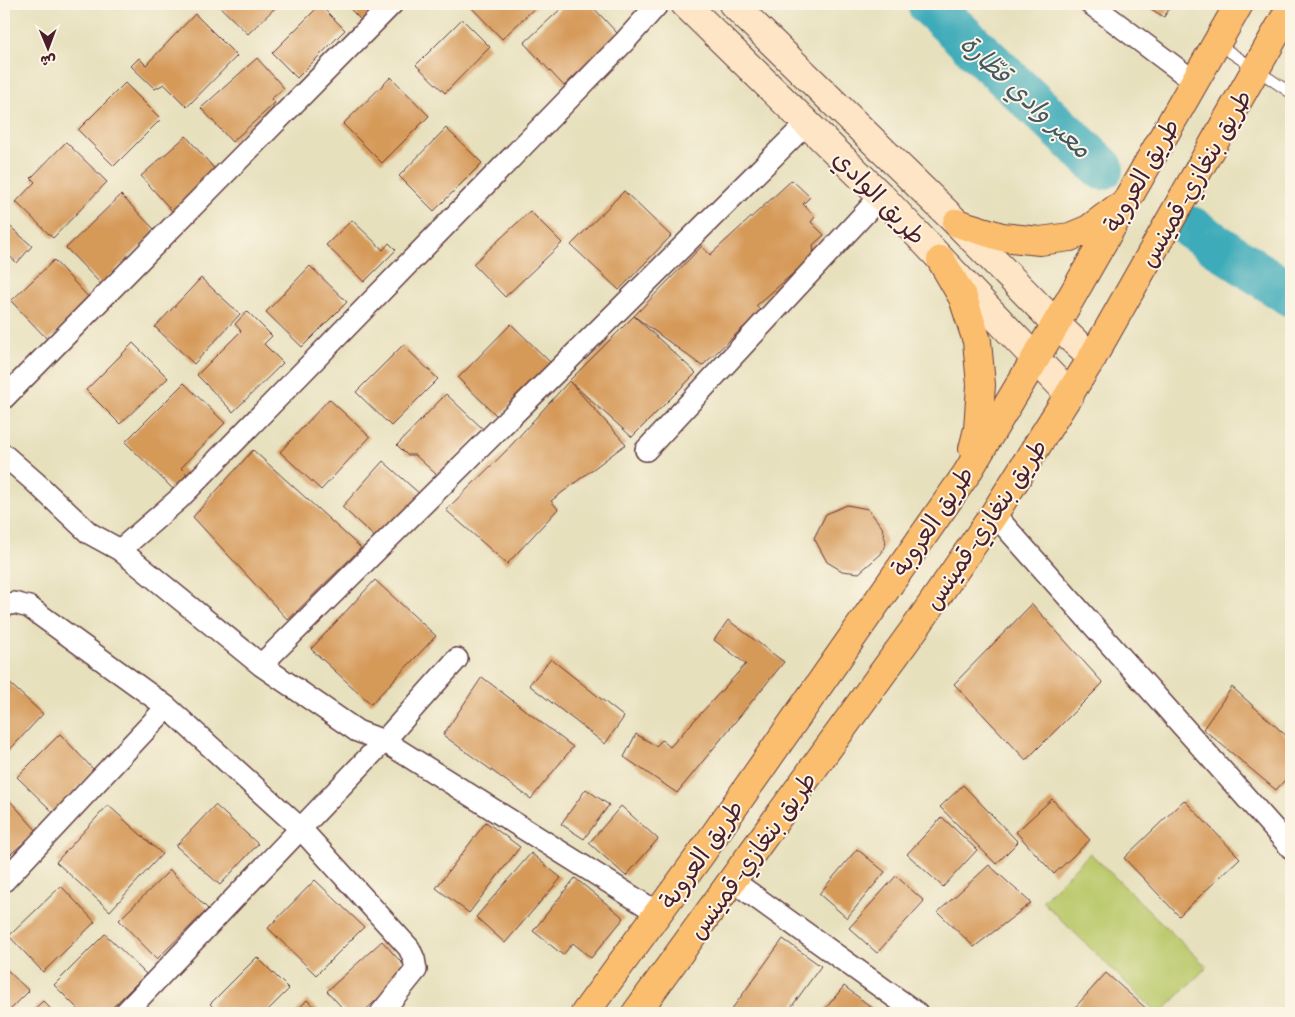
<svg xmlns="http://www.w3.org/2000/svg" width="1295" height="1017" viewBox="0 0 1295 1017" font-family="Caveat,'Playpen Sans Arabic',sans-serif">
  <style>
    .green { fill: #bac96b; stroke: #82744b }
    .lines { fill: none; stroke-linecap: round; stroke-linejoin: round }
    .river { stroke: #3cabb9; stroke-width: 44 }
    .building { fill: #d59959 }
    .service-casing { stroke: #623c41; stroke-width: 12 }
    .minor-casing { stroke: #623c41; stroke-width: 24 }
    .secondary-casing { stroke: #623c41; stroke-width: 30 }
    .primary-casing { stroke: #623c41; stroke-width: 30 }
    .service { stroke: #fff; stroke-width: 10 }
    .minor { stroke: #fff; stroke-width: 21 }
    .secondary { stroke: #fde5c5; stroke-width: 28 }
    .primary { stroke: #fabe6e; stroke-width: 28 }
    .labels { text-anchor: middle; stroke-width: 4; stroke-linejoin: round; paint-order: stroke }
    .street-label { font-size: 25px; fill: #4a1f2b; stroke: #fcf5e5 }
    .water-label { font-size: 26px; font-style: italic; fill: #445764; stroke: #fcf5e5 }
  </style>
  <rect width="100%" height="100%" fill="#fcf5e5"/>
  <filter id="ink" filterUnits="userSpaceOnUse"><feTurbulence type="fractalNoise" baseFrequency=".02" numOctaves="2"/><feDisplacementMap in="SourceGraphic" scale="10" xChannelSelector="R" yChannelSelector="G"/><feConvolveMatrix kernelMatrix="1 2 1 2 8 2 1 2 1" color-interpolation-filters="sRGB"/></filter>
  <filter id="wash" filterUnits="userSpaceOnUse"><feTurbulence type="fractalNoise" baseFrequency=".0096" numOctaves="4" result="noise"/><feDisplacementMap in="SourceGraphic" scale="20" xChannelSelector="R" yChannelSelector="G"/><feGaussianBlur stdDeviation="1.12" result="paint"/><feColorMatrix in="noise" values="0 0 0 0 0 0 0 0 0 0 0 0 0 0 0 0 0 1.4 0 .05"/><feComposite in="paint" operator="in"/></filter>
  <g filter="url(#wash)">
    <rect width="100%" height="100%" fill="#e7e0bd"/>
    <path class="green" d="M1090,853L1207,967L1161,1013H1157L1042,901Z"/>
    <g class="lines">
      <path class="river" d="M929,4L1102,168
        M1191,228L1291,295"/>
    </g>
    <g id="blocks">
      <path class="building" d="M217,4H279L248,34Z
        M345,4H380L362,21Z
        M468,4H539L502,39Z
        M566,4H590L618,34L564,86L524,43Z
        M1143,4H1172L1164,17Z
        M320,5L345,30L297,78L272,53Z
        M195,14L237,56L187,107L164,84L155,89L131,66L139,58L146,65Z
        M462,19L490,47L445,93L416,65Z
        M257,58L284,88L271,99L275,103L232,142L201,108Z
        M391,77L429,116L382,163L343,124Z
        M125,83L161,119L114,166L78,130Z
        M446,128L482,163L434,211L399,176Z
        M186,136L218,173L173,212L141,176Z
        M66,142L107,182L53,238L16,202L35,182L31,178Z
        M792,180L810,197L803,204L815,217L811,222L824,235L813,245L814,255L756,306L761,311L702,366L634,316L702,246L710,255Z
        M624,191L671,236L619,290L571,245Z
        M121,195L156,231L101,284L66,248Z
        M530,211L562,243L505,297L473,264Z
        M352,220L383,250L389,243L396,250L364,282L326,245Z
        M4,221L32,246L17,263L4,251Z
        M54,260L91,300L48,340L11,301Z
        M310,266L347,302L302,347L266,312Z
        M201,278L240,314L194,364L155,327Z
        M247,311L272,336L264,344L283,363L233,412L197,375L241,331L235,324Z
        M634,316L696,373L632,437L569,381Z
        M511,324L551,363L498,417L458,378Z
        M133,343L168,378L120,424L86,390Z
        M403,345L438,379L391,426L356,392Z
        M569,381L626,444L551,501L558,509L507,564L446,510L505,452Z
        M184,383L225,423L181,468L190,477L176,492L125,442Z
        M446,394L483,429L438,476L415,455H407L397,445Z
        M329,399L370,437L321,490L280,452Z
        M253,450L361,548L288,620L193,517Z
        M383,461L422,496L380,542L342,507Z
        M847,505L868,509L882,527L886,543L881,554L859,573L842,571L827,562L814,538L826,514Z
        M375,580L436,636L371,704L311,649Z
        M1032,604L1103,683L1026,760L954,684Z
        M728,620L784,662L677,793L624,757L636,734L656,746L662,740L670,747L746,664L714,640Z
        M551,659L624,717L605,744L529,685Z
        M482,677L573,747L531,799L443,735Z
        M4,678L43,714L4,756Z
        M1232,687L1291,740V773L1276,790L1203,729Z
        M60,734L94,770L54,813L17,777Z
        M963,785L1018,842L996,864L940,807Z
        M586,789L609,805L584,839L561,824Z
        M4,794L37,831L4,860Z
        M1052,799L1090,840L1054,874L1016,832Z
        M1184,800L1240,858L1179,916L1124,858Z
        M108,805L162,854L110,911L56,862Z
        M215,805L258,844L220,885L176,846Z
        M621,806L658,839L626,876L589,843Z
        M942,817L977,850L943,887L907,854Z
        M486,822L520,847L469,913L436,888Z
        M857,849L885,872L847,918L819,894Z
        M531,853L561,878L505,943L476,917Z
        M989,865L1031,903L974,947L938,912Z
        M170,870L208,909L157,959L119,920Z
        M896,876L924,901L877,953L849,928Z
        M575,878L624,918L591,958L573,943L563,955L533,931Z
        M315,880L364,927L316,975L268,928Z
        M61,886L95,922L43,972L9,936Z
        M105,934L146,974L107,1013H82L54,985Z
        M783,939L821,966L787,1013H729Z
        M382,941L409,971L362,1013H347L327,991Z
        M257,957L289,989L265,1013H219L210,1004Z
        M4,967L29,991L7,1013H4Z
        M1106,973L1149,1011L1146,1013H1070Z
        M844,986L879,1013H822Z
        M307,1000L321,1013H295Z
        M43,1001L55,1013H30Z"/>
    </g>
  </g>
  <g filter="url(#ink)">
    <use href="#blocks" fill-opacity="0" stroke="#623c41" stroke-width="1"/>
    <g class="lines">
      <defs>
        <path id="service" d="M1218,44L1291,93"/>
        <path id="minor" d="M1091,4L1195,82
          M4,398L392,4
          M646,450L881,196
          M4,455L35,482L89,533L120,550L261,665L357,731L384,741L658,913
          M994,514L1291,848
          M120,550L180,498L626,40L658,4
          M4,606L14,603L29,607L167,707L301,829L409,948L414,959L416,970L381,1013
          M261,665L807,123
          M4,881L167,707
          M733,881L917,1013
          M125,1013L384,741L457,659"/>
        <path id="secondary" d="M685,4L881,196L1070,395
          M733,4L957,223L1056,324L1092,358"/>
        <path id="primary" d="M957,223L1002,237L1040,241L1070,237L1089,229L1117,208
          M941,260L963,298L977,341L981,385L978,429L973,449
          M585,1013L701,854L967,473L1056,324L1239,4
          M636,1013L918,624L994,514L1092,358L1291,7"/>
      </defs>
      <use href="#service" class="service-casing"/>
      <use href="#minor" class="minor-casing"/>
      <use href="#secondary" class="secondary-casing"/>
      <use href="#primary" class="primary-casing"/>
      <use href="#service" class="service"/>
      <use href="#minor" class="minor"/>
      <use href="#secondary" class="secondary"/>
      <use href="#primary" class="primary"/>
    </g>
  </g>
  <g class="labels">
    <g class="street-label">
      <text transform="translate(1141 175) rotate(-60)" y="9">طريق العروبة</text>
      <text transform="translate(1195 178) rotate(-60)" y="9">طريق بنغازي-قمينس</text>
      <text transform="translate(880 197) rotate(46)" y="9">طريق الوادي</text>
      <text transform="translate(932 521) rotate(-56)" y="9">طريق العروبة</text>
      <text transform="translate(985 524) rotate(-56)" y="9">طريق بنغازي-قمينس</text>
      <text transform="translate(701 854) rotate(-55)" y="9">طريق العروبة</text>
      <text transform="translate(752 855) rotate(-54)" y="9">طريق بنغازي-قمينس</text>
    </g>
    <g class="water-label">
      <text transform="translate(1026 96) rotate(43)" y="9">معبر وادي قطّارة</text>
    </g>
  </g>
  <rect width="1295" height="1017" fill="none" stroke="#fcf5e5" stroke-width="20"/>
  <g transform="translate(48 48) rotate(179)" stroke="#fcf5e5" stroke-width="4" paint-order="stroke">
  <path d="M0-4L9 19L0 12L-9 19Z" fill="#4a1f2b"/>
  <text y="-8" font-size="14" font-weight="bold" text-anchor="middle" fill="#4a1f2b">ش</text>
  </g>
</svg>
